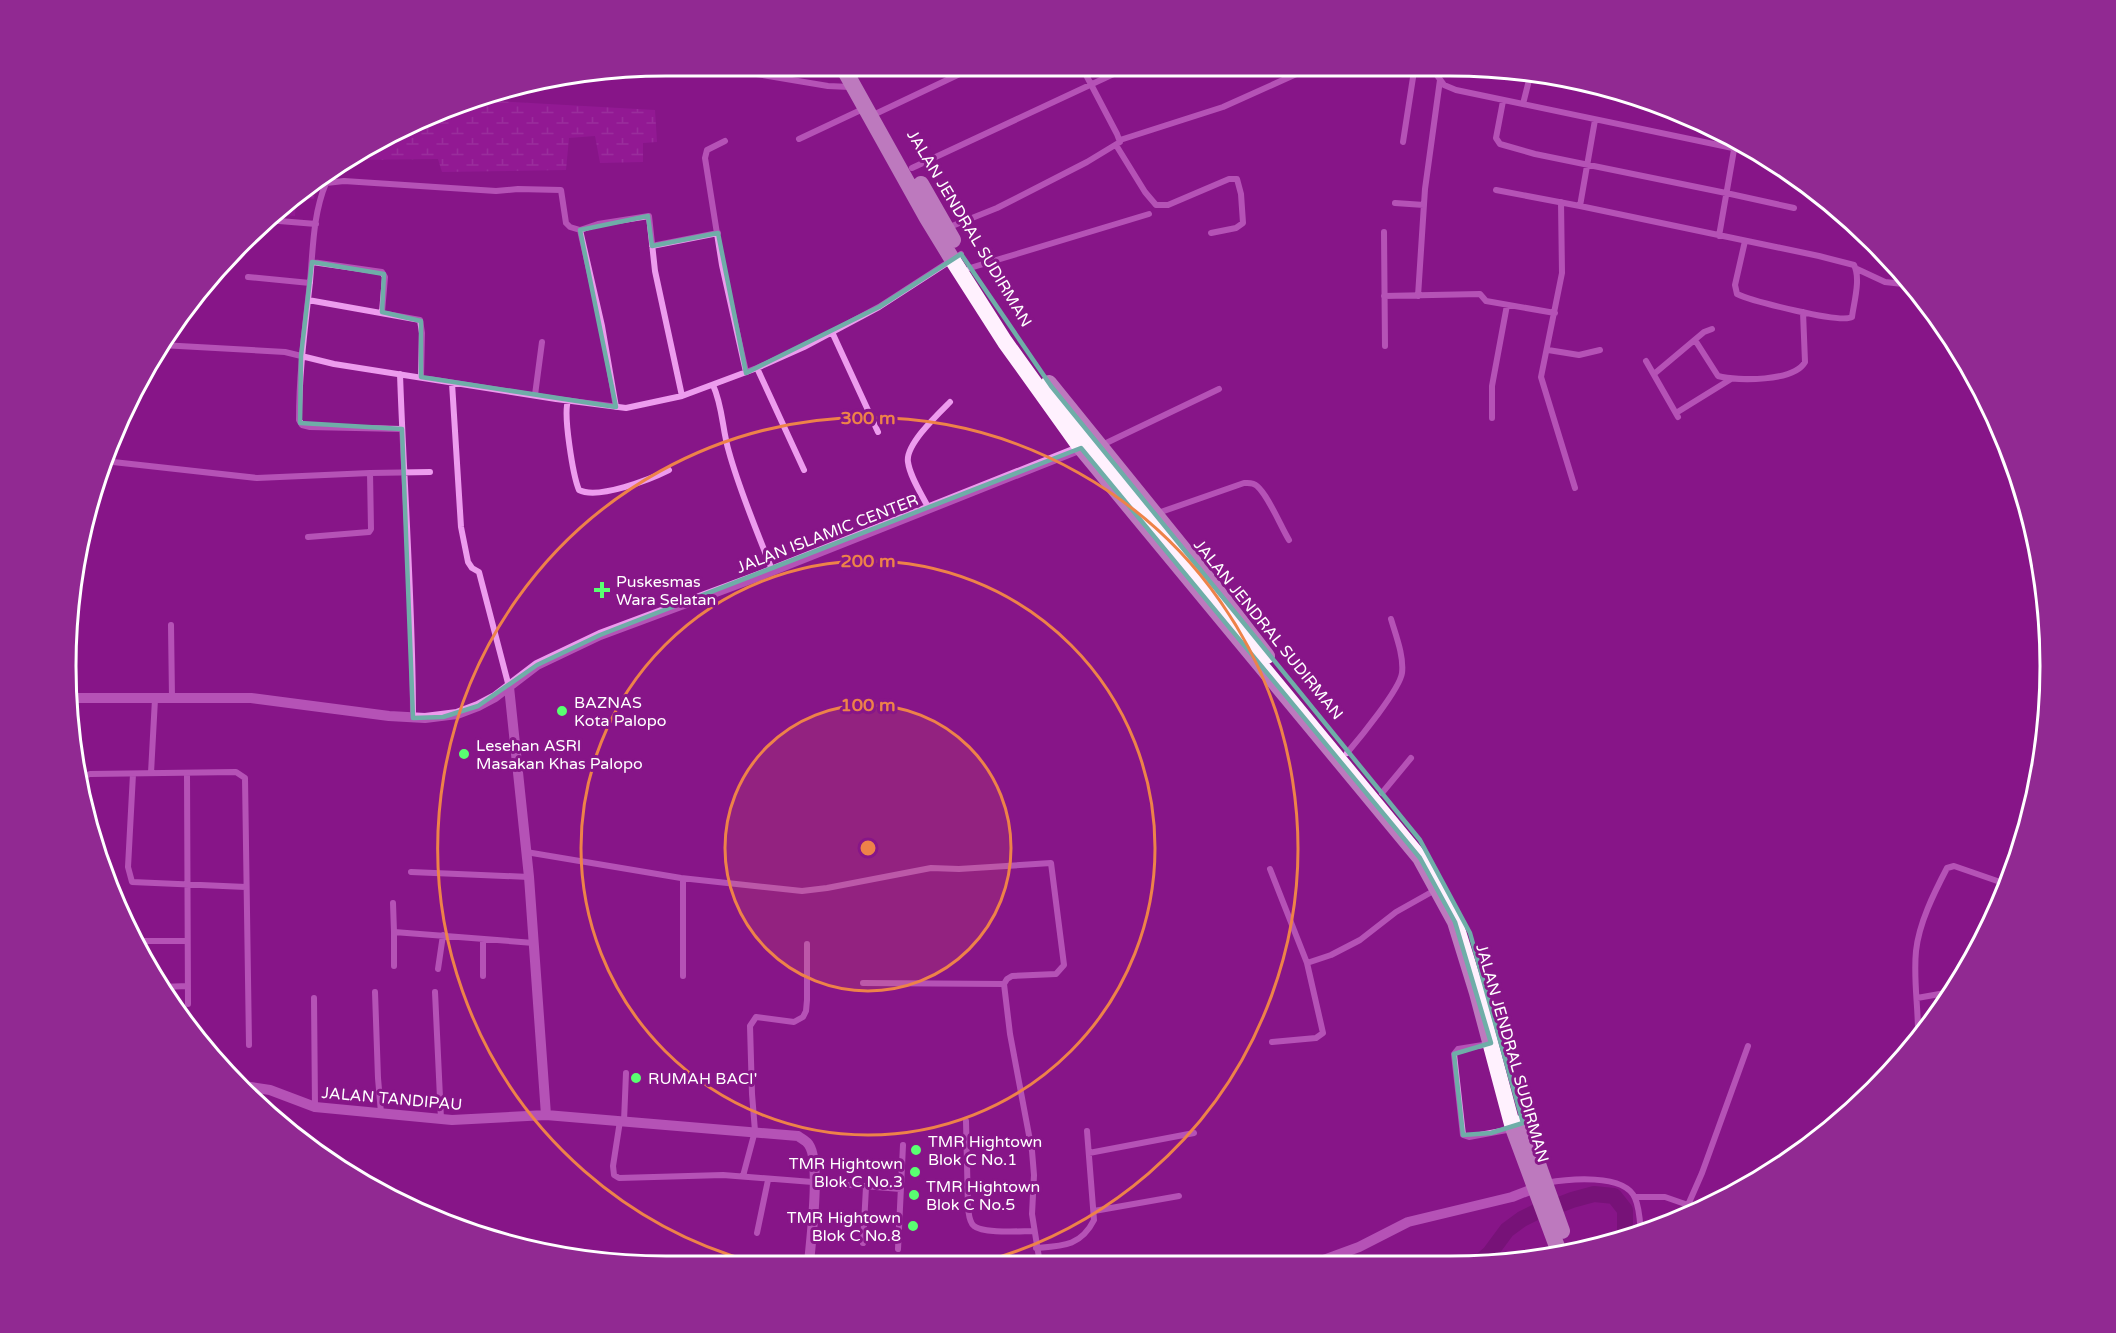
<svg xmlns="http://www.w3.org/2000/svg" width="2116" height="1333" viewBox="0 0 2116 1333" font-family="'Varela Round',sans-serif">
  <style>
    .wetland { fill: url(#wetland-marsh) }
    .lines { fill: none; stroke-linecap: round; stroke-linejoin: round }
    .river { stroke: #650e64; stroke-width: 16 }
    .minor { stroke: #ed9cee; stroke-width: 6 }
    .tertiary { stroke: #ed9cee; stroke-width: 10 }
    .trunk { stroke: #fff1fe; stroke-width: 16 }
    .marked { fill: none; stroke: #6fada8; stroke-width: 4.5; stroke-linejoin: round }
    .ring { fill: none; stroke: #ee8249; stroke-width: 3 }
    .poi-dot { fill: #59ff71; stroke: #871688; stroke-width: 2 }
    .labels { text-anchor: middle; stroke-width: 6; stroke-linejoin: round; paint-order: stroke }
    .street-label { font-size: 16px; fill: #fff; stroke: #871688 }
    .poi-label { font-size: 16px; fill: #fff; stroke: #871688; text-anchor: start }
    .rim { fill: none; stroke: #fff; stroke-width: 3 }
    .centre { fill: #ee8249; stroke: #871688; stroke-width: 3 }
    .ring-label { font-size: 18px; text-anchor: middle; font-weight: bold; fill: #ee8249; stroke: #871688; stroke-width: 6; stroke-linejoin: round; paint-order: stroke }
  </style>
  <defs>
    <pattern id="wetland-marsh" width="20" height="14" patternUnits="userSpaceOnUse" patternTransform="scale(1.5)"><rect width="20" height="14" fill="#9f1ea1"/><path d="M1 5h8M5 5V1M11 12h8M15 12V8" fill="none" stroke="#b24bb4"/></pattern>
  </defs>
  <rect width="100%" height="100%" fill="#871688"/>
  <path class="wetland" d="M496,93V101L655,110L657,142L643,143V162L600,163L595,136L569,138L566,170L442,172L438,159L348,160L401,128L474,98Z
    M317,180L314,199L296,198L295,216L274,214L301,190Z"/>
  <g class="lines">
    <path class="river" d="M1475,1266L1490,1253L1507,1230L1522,1219L1542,1209L1554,1207L1572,1200L1594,1194L1614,1196L1625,1210V1231L1622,1239"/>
    <path class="minor" d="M738,71L828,86L850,87
      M1434,71L1444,85L1456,90L1747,151
      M1503,101L1496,138L1500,144L1535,154L1726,193L1794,208
      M1523,104L1531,72
      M871,116L966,71
      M1595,120L1580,206L1819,256L1854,265C1861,278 1854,302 1852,317C1841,324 1752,301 1737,294L1735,285L1745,241
      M799,139L863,109
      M1120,140L1223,107L1303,71
      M725,141L707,150L705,158L722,265L746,372
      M1403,142L1414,71
      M1116,145L1145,192L1156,205H1168L1229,179H1237L1241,194L1243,223L1236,228L1211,233
      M912,168L1120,71
      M1496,190L1580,206
      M1561,202L1562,273L1541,377L1575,488
      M1395,203L1424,205
      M267,220L316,224
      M947,228L997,208L1087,162L1120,142L1117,134L1084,71
      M580,230L598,224L649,216L655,271L682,396
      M1384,232L1385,346
      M1719,236L1735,144
      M652,246L718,233
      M312,262L382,272L385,277L382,312
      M970,268L1149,214
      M1857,269L1885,282L1912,285
      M248,277L310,283
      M1384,296L1480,294L1486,301L1555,313
      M1418,296L1425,189L1440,80
      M308,300L420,320L422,333L421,377
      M832,332L878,432
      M1695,340L1718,376C1738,381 1794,382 1805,362L1803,312
      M161,345L285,352L334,364L556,399L626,408L682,396L757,368L804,347L879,307L961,254
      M1548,350L1579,355L1600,350
      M1646,361L1678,417
      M757,368L804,470
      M400,374C404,489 413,603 413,718
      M1654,374L1704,332L1712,329
      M452,383L461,527L468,562L472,568L479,572L509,687
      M713,385C723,407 722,429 729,452C740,492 757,531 772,570
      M535,395L542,342
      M568,401C563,414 573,476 579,490C598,500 651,479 669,470
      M1676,413L1731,379
      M1492,418V386L1507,305
      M402,429L310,427L302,425L299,420C299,373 305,328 310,282C313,249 313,214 326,183L344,181L496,191L518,189L561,190L566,223L570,227L580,230L602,326L616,407
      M1102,445L1219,389
      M104,461L257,478L370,473
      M929,509C922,495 910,477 908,462C905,445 938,414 950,402
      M1158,513L1244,483C1248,483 1253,482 1257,486C1268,495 1281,527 1289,540
      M83,537H87
      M308,537L369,532L371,529L370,473L430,472
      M171,625L172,698
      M1347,753C1359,739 1400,689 1402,673C1404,656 1396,636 1391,619
      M151,773L155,699
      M133,774L128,867L132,882L246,887
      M187,774L188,1004
      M79,778L90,774L236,772L245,778L249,1045
      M1382,793L1411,758
      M526,852L681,878L802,891L827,888L931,868L959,869L1051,863L1064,965L1056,974L1012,976L1007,979L1004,984L1010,1034L1032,1151L1034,1175L1032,1214L1040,1264
      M1270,869L1307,963L1331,955L1360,940L1396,912L1437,889
      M411,872L529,877
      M393,903L394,932L534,943
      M394,932V966
      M483,939V976
      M138,941H187
      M438,969L443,935
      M683,976V879
      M863,983L1004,984
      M161,987L188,986
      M375,992L378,1078L381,1113
      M435,992L441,1119
      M314,998L315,1107
      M1917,998L1951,992
      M1918,1040C1919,1011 1913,981 1916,951C1919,923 1934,893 1947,868L1954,866L2006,884
      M1272,1042L1316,1038L1323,1033L1307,963
      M1489,1044L1458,1049L1454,1054L1463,1135L1469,1137L1512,1129
      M620,1121L613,1166L614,1175L619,1178L723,1175L901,1189
      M624,1121L626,1073
      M966,1121L968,1208C969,1214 969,1222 974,1226C983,1234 1021,1231 1033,1231
      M1089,1153L1194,1133
      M743,1176L755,1131L752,1094L750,1026L756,1017L794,1022L803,1017L806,1011L807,1000V944
      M1546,1183C1568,1179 1624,1173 1635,1198C1640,1209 1640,1224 1641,1235
      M1635,1197H1665L1688,1205L1702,1173L1748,1046
      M1688,1205L1703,1208
      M1094,1211L1179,1196
      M757,1233L768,1180
      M863,1243L866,1187
      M1036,1248C1063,1246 1081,1246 1094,1220L1087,1131
      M898,1249L903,1145"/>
    <path class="tertiary" d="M509,687L529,877L546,1115
      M68,698H251L389,716L425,718L457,714L478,706L495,697L537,665L600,635L756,577L1086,446
      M237,1085L270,1090L315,1107L452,1120L546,1115L798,1136C802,1139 807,1141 809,1145C821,1163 811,1239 809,1263
      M1310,1265L1359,1247L1408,1222L1512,1197L1540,1186"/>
    <path class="trunk" d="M845,71L927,218L952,259L1005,342L1081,448L1420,858L1455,922L1477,993L1513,1128L1559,1252
      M921,184L953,240
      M1049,383L1214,587L1267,656
      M1523,1122L1562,1231"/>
  </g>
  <path d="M0 0H2116V1333H0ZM648,216L652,246L718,233L746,373L879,307L961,254L1051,386L1420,840L1470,933L1523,1123L1491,1133L1463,1135L1454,1054L1491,1043L1455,922L1420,858L1081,448L600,635L537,665L478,706L443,717L413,718L402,429L300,423L301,356L312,262L384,274L382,312L421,321V377L616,407L580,230Z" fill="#871688" fill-opacity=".55" fill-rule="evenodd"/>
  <path class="marked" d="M648,216L652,246L718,233L746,373L879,307L961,254L1051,386L1420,840L1470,933L1523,1123L1491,1133L1463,1135L1454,1054L1491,1043L1455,922L1420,858L1081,448L600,635L537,665L478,706L443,717L413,718L402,429L300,423L301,356L312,262L384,274L382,312L421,321V377L616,407L580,230Z"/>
  <circle cx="868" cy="848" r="143" fill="#ee8249" fill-opacity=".12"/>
  <g class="ring">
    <circle cx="868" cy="848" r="143"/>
    <circle cx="868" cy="848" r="287"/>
    <path d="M753 1262A430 430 0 1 1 979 1263"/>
  </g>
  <g class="poi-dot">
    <path d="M599 581h6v6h6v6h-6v6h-6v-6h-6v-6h6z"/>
    <circle cx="562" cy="711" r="6"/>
    <circle cx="464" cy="754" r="6"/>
    <circle cx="636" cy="1078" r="6"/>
    <circle cx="916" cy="1150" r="6"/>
    <circle cx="915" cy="1172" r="6"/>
    <circle cx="914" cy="1195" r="6"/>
    <circle cx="913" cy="1226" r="6"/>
  </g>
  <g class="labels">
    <g class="street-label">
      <text transform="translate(970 228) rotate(59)" y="6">JALAN JENDRAL SUDIRMAN</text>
      <text transform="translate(827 533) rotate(-21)" y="6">JALAN ISLAMIC CENTER</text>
      <text transform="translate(1269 629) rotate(51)" y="6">JALAN JENDRAL SUDIRMAN</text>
      <text transform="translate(1513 1053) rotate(74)" y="6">JALAN JENDRAL SUDIRMAN</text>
      <text transform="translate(392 1098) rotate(5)" y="6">JALAN TANDIPAU</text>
    </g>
    <g class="poi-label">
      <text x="616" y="587">Puskesmas<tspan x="616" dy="18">Wara Selatan</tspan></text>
      <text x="574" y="708">BAZNAS<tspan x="574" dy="18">Kota Palopo</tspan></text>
      <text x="476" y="751">Lesehan ASRI<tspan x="476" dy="18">Masakan Khas Palopo</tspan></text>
      <text x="648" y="1084">RUMAH BACI'</text>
      <text x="928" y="1147">TMR Hightown<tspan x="928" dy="18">Blok C No.1</tspan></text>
      <text x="903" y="1169" text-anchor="end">TMR Hightown<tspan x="903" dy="18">Blok C No.3</tspan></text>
      <text x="926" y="1192">TMR Hightown<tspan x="926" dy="18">Blok C No.5</tspan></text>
      <text x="901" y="1223" text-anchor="end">TMR Hightown<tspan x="901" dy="18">Blok C No.8</tspan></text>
    </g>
  </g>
  <path d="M0 0H2116V1333H0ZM666 76H1450A590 590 0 0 1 2040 666V666A590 590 0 0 1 1450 1256H666A590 590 0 0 1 76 666V666A590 590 0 0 1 666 76Z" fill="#912992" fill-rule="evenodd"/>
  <path class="rim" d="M666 76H1450A590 590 0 0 1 2040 666V666A590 590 0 0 1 1450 1256H666A590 590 0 0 1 76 666V666A590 590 0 0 1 666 76Z"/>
  <circle cx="868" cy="848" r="9" class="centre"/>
  <g class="ring-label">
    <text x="868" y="424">300 m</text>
    <text x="868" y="567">200 m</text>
    <text x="868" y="711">100 m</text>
  </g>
</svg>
